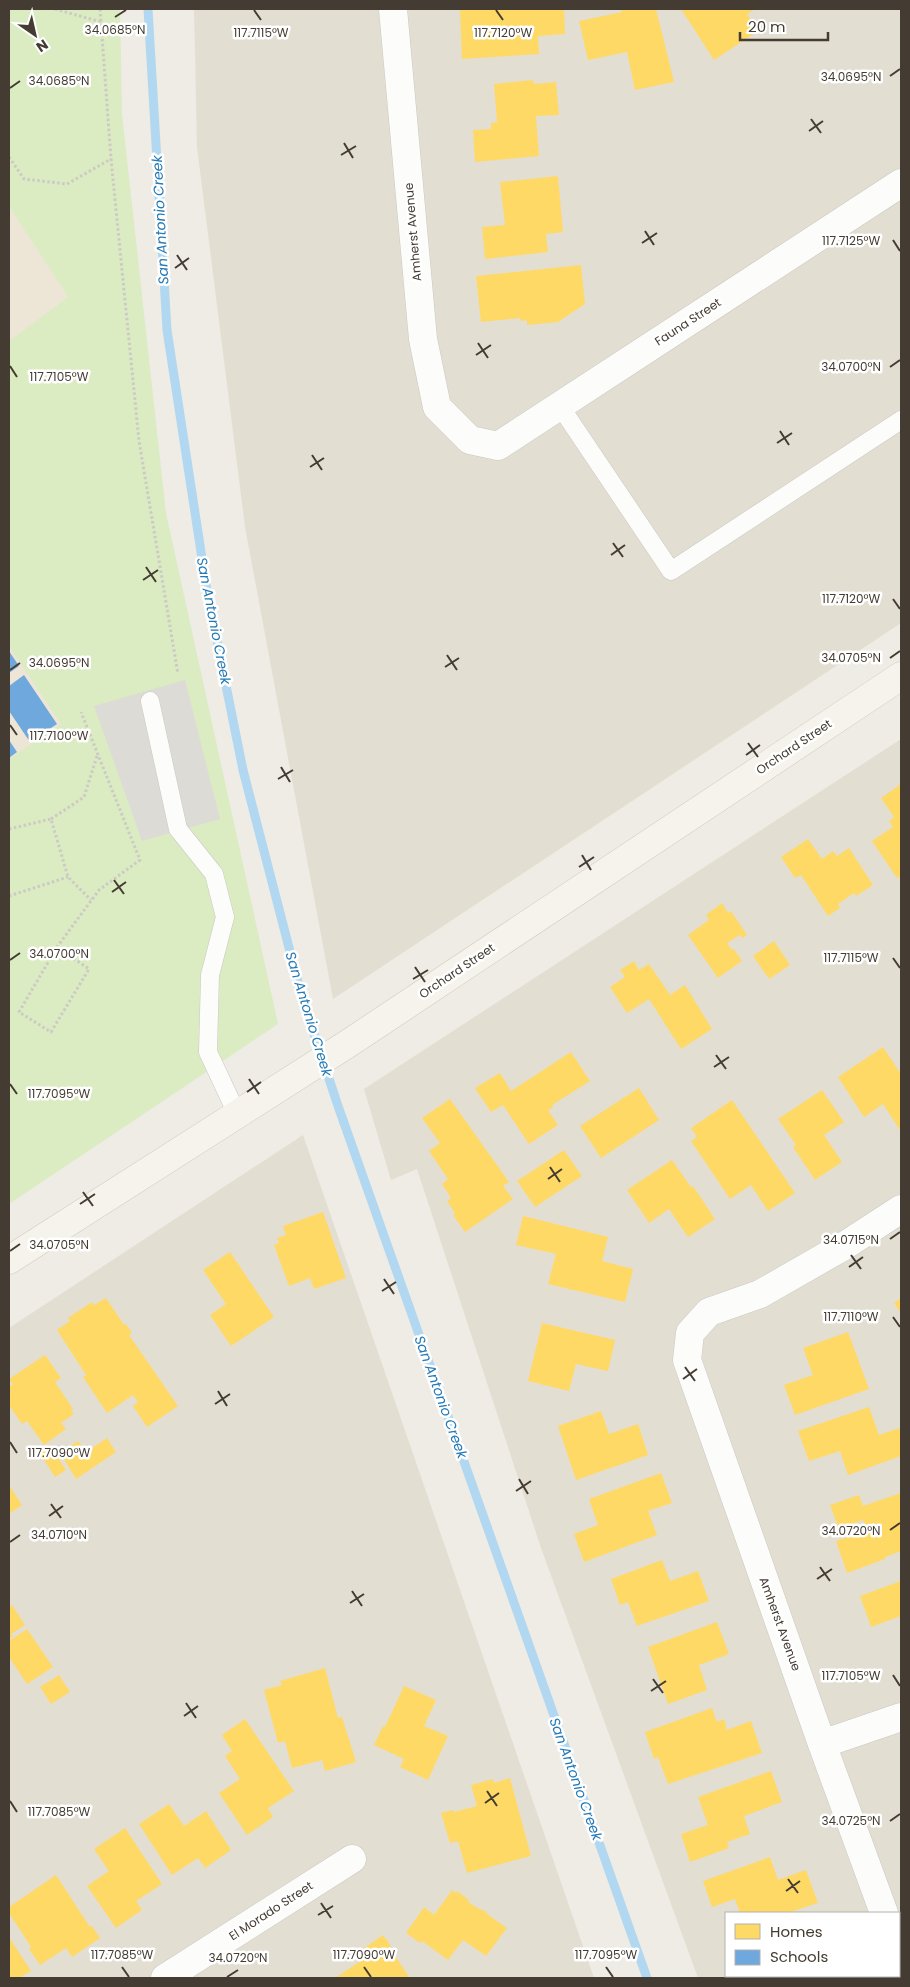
<svg xmlns="http://www.w3.org/2000/svg" width="910" height="1987" viewBox="0 0 910 1987" font-family="Poppins,sans-serif">
  <style>
    .residential { fill: #e3ded2; fill-rule: evenodd }
    .education { fill: #ede6d6 }
    .green { fill: #dbebc2 }
    .parking { fill: #dddbd6 }
    .homes { fill: #ffd966 }
    .schools { fill: #6fa8dc }
    .lines { fill: none; stroke-linecap: round; stroke-linejoin: round }
    .stream { stroke: #b1d8f0; stroke-width: 9 }
    .lane-casing { stroke: #cac8c1; stroke-width: 19 }
    .street-casing { stroke: #cac8c1; stroke-width: 29 }
    .secondary-casing { stroke: #cfcabd; stroke-width: 29 }
    .path { stroke: #cdcac5; stroke-width: 3; stroke-dasharray: 2.5 2.5; stroke-linecap: butt }
    .lane { stroke: #fcfcfb; stroke-width: 18 }
    .street { stroke: #fcfcfb; stroke-width: 28 }
    .secondary { stroke: #f6f3ec; stroke-width: 28 }
    .ticks { fill: none; stroke: #443c32; stroke-width: 2 }
    .labels { text-anchor: middle; stroke-width: 5; stroke-linejoin: round; paint-order: stroke }
    .street-label { font-size: 12px; fill: #443c32; stroke: #fff }
    .water-label { font-size: 14px; font-style: italic; fill: #247ab6; stroke: #fff }
    .ticks-label { font-size: 12px; text-anchor: middle; fill: #443c32; stroke: #fff; stroke-width: 5; stroke-linejoin: round; paint-order: stroke }
  </style>
  <rect width="100%" height="100%" fill="#eeece5"/>
  <path class="residential" d="M194,9H901V623L333,999L245,527L197,147Z
    M901,739V1978H698L541,1548L417,1169L391,1180L364,1089ZM726,1913H899V1976H726Z
    M303,1135L594,1978H9V1328Z"/>
  <path class="education" d="M9,206L68,297L9,341Z
    M9,646L62,724L9,759Z"/>
  <path class="green" d="M9,9H120L122,114L166,513L278,1024L9,1204V759L61,724L9,646V341L68,297L9,206Z"/>
  <path class="parking" d="M185,680L220,819L142,841L94,706Z"/>
  <path class="homes" d="M460,9H564L565,34L538,36L539,54L462,59Z
    M621,9H656L674,82L635,90L627,52L588,60L579,21L622,12Z
    M681,9H756L747,14L758,31L714,60Z
    M533,80L534,84L556,82L559,115L536,116L539,156L475,162L473,130L491,129V123L497,122L494,84Z
    M558,176L563,232L546,234L548,252L485,259L482,227L505,225L500,182Z
    M581,265L585,304L558,322L527,325V320L521,321L520,318L481,322L476,276Z
    M901,784V876L897,878L872,841L893,827L889,821L894,817L881,798Z
    M808,839L822,859L833,851L837,856L849,848L873,885L856,896L854,893L838,904L840,908L828,916L801,875L795,878L781,857Z
    M722,903L728,913L731,911L747,935L742,938L740,935L727,943L732,950L734,949L742,961L718,978L688,935L709,920L706,915Z
    M774,941L790,965L769,979L753,956Z
    M634,961L639,970L649,964L670,995L685,985L712,1029L681,1049L649,999L627,1013L610,987L625,977L620,970Z
    M883,1047L901,1074L900,1130L883,1104L864,1117L838,1077Z
    M571,1052L590,1081L552,1105L554,1107L548,1110L558,1125L529,1144L503,1105L491,1112L475,1088L500,1073L511,1091Z
    M639,1088L659,1120L601,1158L580,1126Z
    M822,1090L844,1122L824,1135L842,1162L815,1180L793,1147L796,1145L778,1119Z
    M450,1099L509,1182L503,1186L513,1199L465,1232L453,1215L455,1213L447,1201L451,1198L442,1184L448,1179L429,1151L440,1143L422,1118Z
    M732,1100L795,1193L768,1211L751,1185L730,1199L691,1141L697,1137L691,1128Z
    M564,1150L582,1176L535,1207L517,1181Z
    M672,1160L691,1187L693,1186L715,1219L688,1237L669,1209L649,1223L627,1190Z
    M323,1212L346,1278L314,1289L310,1278L289,1286L274,1245L279,1243L277,1238L286,1235L283,1226Z
    M523,1216L608,1237L602,1261L633,1269L625,1302L548,1284L556,1254L516,1245Z
    M230,1252L274,1317L231,1346L210,1315L226,1304L203,1270Z
    M106,1298L124,1325L126,1324L132,1333L129,1335L178,1406L147,1427L133,1406L138,1402L133,1395L107,1413L83,1377L86,1375L57,1330L70,1321L68,1318L92,1302L94,1305Z
    M901,1298V1313L894,1303Z
    M542,1323L615,1340L608,1371L576,1364L569,1391L528,1381Z
    M848,1332L869,1389L795,1415L784,1385L813,1375L803,1348Z
    M45,1355L61,1378L55,1382L73,1409L71,1411L74,1414L61,1423L66,1429L44,1445L27,1421L22,1424L9,1405V1387L13,1384L9,1379Z
    M869,1407L879,1435L899,1428L901,1436V1456L848,1475L840,1451L809,1461L798,1431Z
    M601,1411L609,1434L638,1424L648,1455L576,1480L558,1426Z
    M107,1438L116,1452L76,1479L60,1453L78,1441L86,1452Z
    M50,1445L66,1470L55,1477L39,1452Z
    M661,1473L672,1503L648,1511L657,1535L584,1562L574,1534L598,1525L589,1499Z
    M9,1485L22,1505L9,1514Z
    M901,1493V1551L885,1557V1559L847,1573L836,1541L867,1530L863,1520L839,1529L830,1505L859,1495L863,1506Z
    M662,1560L670,1581L698,1571L709,1601L637,1626L628,1602L620,1605L611,1579Z
    M901,1581V1616L871,1627L860,1596Z
    M12,1605L25,1625L11,1634L13,1636L9,1639V1607Z
    M717,1622L729,1654L699,1665L707,1690L668,1704L648,1647Z
    M27,1629L53,1667L27,1684L9,1657V1641Z
    M325,1668L338,1718L342,1717L356,1762L325,1771L322,1760L292,1768L285,1741L278,1743L264,1690L282,1685L280,1681Z
    M59,1675L70,1692L51,1704L40,1687Z
    M404,1686L436,1700L424,1726L448,1736L428,1780L400,1767L404,1759L374,1745L383,1726L385,1727Z
    M712,1708L717,1722L724,1719L727,1730L751,1721L762,1753L668,1784L658,1757L654,1759L645,1732Z
    M245,1719L294,1791L268,1808L273,1817L247,1835L219,1793L240,1779L225,1756L232,1751L222,1735Z
    M771,1771L782,1802L744,1816L750,1834L727,1842L729,1848L690,1862L681,1834L708,1825L698,1797Z
    M510,1778L531,1856L467,1873L458,1841L450,1843L441,1813L453,1810L454,1812L477,1806L471,1785L493,1779L494,1783Z
    M169,1804L184,1826L206,1811L231,1850L205,1868L198,1858L172,1875L139,1824Z
    M125,1828L162,1884L136,1901L142,1910L116,1928L87,1886L109,1871L94,1849Z
    M770,1857L778,1880L806,1870L818,1903L787,1913H740L735,1899L712,1907L703,1881Z
    M56,1875L90,1927L92,1926L100,1938L72,1957L66,1948L40,1965L29,1949L31,1947L9,1913V1907Z
    M452,1890L456,1893L457,1891L469,1900L468,1902L481,1910L482,1909L487,1913V1914L507,1928L486,1956L463,1940L448,1960L422,1941L420,1943L406,1933L424,1907L434,1915Z
    M383,1935L391,1946L389,1947L410,1978H335L362,1960L357,1953Z
    M9,1937L31,1971L19,1978H9Z
    M745,1976H818L819,1978H746Z"/>
  <path class="schools" d="M9,651L19,666L9,673Z
    M24,675L57,724L30,742L9,711V686Z
    M9,740L17,752L9,758Z"/>
  <g class="lines">
    <path class="stream" d="M148,9L167,330L207,591L243,770L301,994L338,1106L647,1978"/>
    <defs>
      <path id="lane" d="M560,406L671,571L901,420
        M150,701L178,829L214,874L225,917L210,975L208,1052L237,1114"/>
      <path id="street" d="M393,9L423,339L437,407L470,440L498,446L901,183
        M822,1744L901,1717
        M884,1913L822,1744L687,1360L690,1333L709,1312L760,1294L844,1246L901,1209
        M899,1954L901,1961
        M165,1978L352,1859"/>
      <path id="secondary" d="M9,1260L349,1043L901,676"/>
    </defs>
    <use href="#lane" class="lane-casing"/>
    <use href="#street" class="street-casing"/>
    <use href="#secondary" class="secondary-casing"/>
    <path class="path" d="M55,9L101,22
      M100,9L111,159L139,441L178,674
      M9,157L24,179L67,184L111,159
      M51,819L84,797L97,756
      M9,829L51,819L68,877L91,900
      M9,896L68,877
      M57,947L89,969L51,1032L19,1012L57,947L99,890L140,860L81,712"/>
    <use href="#lane" class="lane"/>
    <use href="#street" class="street"/>
    <use href="#secondary" class="secondary"/>
  </g>
  <path class="ticks" d="M254,10L261,20M496,10L503,20M115,17L126,10M890,76L900,69M10,88L20,81M811,119L821,133M809,131L823,121M344,143L353,158M341,155L356,146M645,231L654,245M893,240L900,251M642,243L657,233M177,255L187,270M175,268L189,258M478,343L488,358M476,355L491,345M10,366L17,377M890,367L900,360M780,431L789,445M777,443L792,433M312,455L322,470M310,467L324,458M613,543L623,557M611,555L625,545M146,567L156,582M143,580L158,570M893,599L900,609M447,655L457,670M890,658L900,651M445,667L459,658M10,670L20,663M10,725L17,735M748,743L758,757M746,755L760,745M281,767L290,782M278,779L293,770M582,855L591,870M579,867L594,857M114,880L124,894M112,892L126,882M893,958L900,968M10,960L20,953M415,967L425,982M413,979L428,970M716,1055L726,1069M714,1067L729,1057M249,1079L259,1094M10,1084L17,1094M247,1092L261,1082M550,1167L560,1182M548,1179L562,1169M83,1192L93,1206M80,1204L95,1194M890,1239L900,1232M10,1251L20,1244M851,1255L861,1269M849,1267L863,1257M384,1279L394,1294M382,1291L396,1282M893,1317L900,1327M685,1367L695,1381M683,1379L697,1369M218,1391L227,1406M215,1404L230,1394M10,1442L17,1453M519,1479L528,1494M516,1491L531,1481M51,1504L61,1518M49,1516L63,1506M890,1530L900,1523M10,1542L20,1535M820,1567L830,1581M817,1579L832,1569M352,1591L362,1606M350,1603L364,1594M893,1675L900,1686M653,1679L663,1693M651,1691L666,1681M186,1703L196,1718M184,1716L198,1706M487,1791L497,1806M10,1801L17,1812M485,1803L499,1793M890,1821L900,1814M788,1879L798,1893M786,1891L800,1881M321,1903L331,1918M318,1915L333,1906M122,1967L129,1977M364,1967L371,1977M606,1967L613,1977M227,1977L238,1970"/>
  <g class="labels">
    <g class="street-label">
      <text transform="translate(413 232) rotate(-95)" y="4">Amherst Avenue</text>
      <text transform="translate(688 322) rotate(-33)" y="4">Fauna Street</text>
      <text transform="translate(794 747) rotate(-34)" y="4">Orchard Street</text>
      <text transform="translate(457 971) rotate(-34)" y="4">Orchard Street</text>
      <text transform="translate(780 1624) rotate(70)" y="4">Amherst Avenue</text>
      <text transform="translate(271 1911) rotate(-33)" y="4">El Morado Street</text>
    </g>
    <g class="water-label">
      <text transform="translate(160 220) rotate(-93)" y="5">San Antonio Creek</text>
      <text transform="translate(214 621) rotate(79)" y="5">San Antonio Creek</text>
      <text transform="translate(309 1014) rotate(73)" y="5">San Antonio Creek</text>
      <text transform="translate(441 1397) rotate(70)" y="5">San Antonio Creek</text>
      <text transform="translate(576 1779) rotate(70)" y="5">San Antonio Creek</text>
    </g>
  </g>
  <g class="ticks-label">
    <text x="115" y="34">34.0685°N</text>
    <text x="503" y="37">117.7120°W</text>
    <text x="261" y="37">117.7115°W</text>
    <text x="851" y="81">34.0695°N</text>
    <text x="59" y="85">34.0685°N</text>
    <text x="851" y="245">117.7125°W</text>
    <text x="851" y="371">34.0700°N</text>
    <text x="59" y="381">117.7105°W</text>
    <text x="851" y="603">117.7120°W</text>
    <text x="851" y="662">34.0705°N</text>
    <text x="59" y="667">34.0695°N</text>
    <text x="59" y="740">117.7100°W</text>
    <text x="59" y="958">34.0700°N</text>
    <text x="851" y="962">117.7115°W</text>
    <text x="59" y="1098">117.7095°W</text>
    <text x="851" y="1244">34.0715°N</text>
    <text x="59" y="1249">34.0705°N</text>
    <text x="851" y="1321">117.7110°W</text>
    <text x="59" y="1457">117.7090°W</text>
    <text x="851" y="1535">34.0720°N</text>
    <text x="59" y="1539">34.0710°N</text>
    <text x="851" y="1680">117.7105°W</text>
    <text x="59" y="1816">117.7085°W</text>
    <text x="851" y="1825">34.0725°N</text>
    <text x="122" y="1959">117.7085°W</text>
    <text x="364" y="1959">117.7090°W</text>
    <text x="606" y="1959">117.7095°W</text>
    <text x="238" y="1962">34.0720°N</text>
  </g>
  <rect width="910" height="1987" fill="none" stroke="#443c32" stroke-width="20"/>
  <rect x="725" y="1912" width="175" height="65" fill="#ffffff" stroke="#b4b1ad"/>
  <rect x="735" y="1924" width="25" height="15" fill="#ffd966" stroke="#b4b1ad"/>
  <text x="770" y="1937" font-size="15" fill="#443c32">Homes</text>
  <rect x="735" y="1950" width="25" height="15" fill="#6fa8dc" stroke="#b4b1ad"/>
  <text x="770" y="1962" font-size="15" fill="#443c32">Schools</text>
  <g transform="translate(35 35) rotate(146)" stroke="#ffffff" stroke-width="4" paint-order="stroke">
  <path d="M0-4L9 19L0 12L-9 19Z" fill="#443c32"/>
  <text y="-8" font-size="14" font-weight="bold" text-anchor="middle" fill="#443c32">N</text>
  </g>
  <path d="M740 32v8h88v-8" fill="none" stroke="#443c32" stroke-width="2.5"/>
  <text x="748" y="32" font-size="15" fill="#443c32" stroke="#ffffff" stroke-width="4" paint-order="stroke">20 m</text>
</svg>
